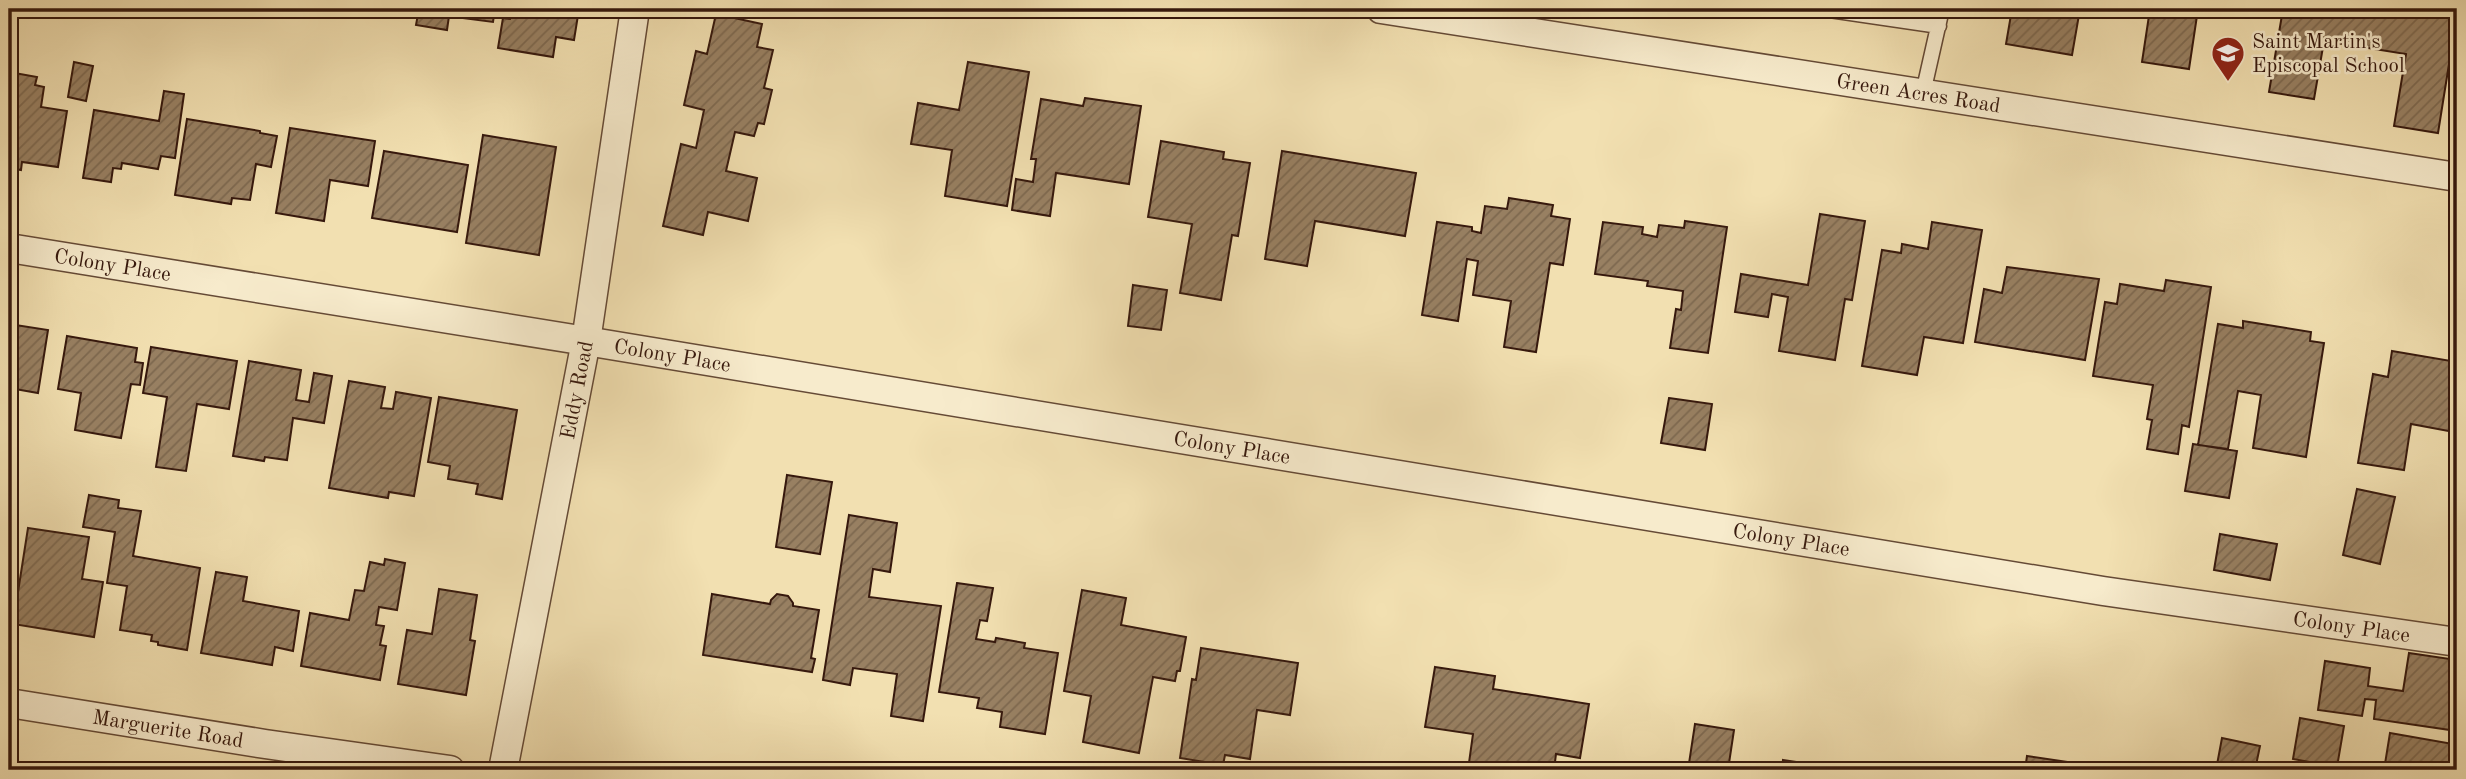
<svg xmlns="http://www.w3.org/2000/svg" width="2466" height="779" viewBox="0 0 2466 779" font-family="'Old Standard TT',serif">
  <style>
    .building { fill: url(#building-hatch); stroke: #36180d; stroke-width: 2 }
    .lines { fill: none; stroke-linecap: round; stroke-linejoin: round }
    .service-casing { stroke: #654a36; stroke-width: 17 }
    .minor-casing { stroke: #654a36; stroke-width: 31 }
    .service { stroke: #f7ebcc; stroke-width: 14 }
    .minor { stroke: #f7ebcc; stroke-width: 28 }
    .labels { text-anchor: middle; stroke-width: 5; stroke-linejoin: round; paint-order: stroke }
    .poi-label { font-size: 21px; fill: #36180d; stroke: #f7ebcc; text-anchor: start }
    .street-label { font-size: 21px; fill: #36180d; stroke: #f7ebcc }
  </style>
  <defs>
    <pattern id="building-hatch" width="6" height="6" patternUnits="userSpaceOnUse" patternTransform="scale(1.75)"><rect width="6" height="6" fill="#988062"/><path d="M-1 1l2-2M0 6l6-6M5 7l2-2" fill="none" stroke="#7d684f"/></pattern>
  </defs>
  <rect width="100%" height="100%" fill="#f2e0b1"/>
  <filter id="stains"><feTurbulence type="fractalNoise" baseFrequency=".00286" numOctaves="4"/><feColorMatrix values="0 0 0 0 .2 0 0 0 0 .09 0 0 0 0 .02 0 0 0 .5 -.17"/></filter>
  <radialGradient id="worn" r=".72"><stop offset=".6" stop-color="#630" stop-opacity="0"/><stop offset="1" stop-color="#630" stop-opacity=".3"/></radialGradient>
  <path class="building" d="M249,9H291L290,15Z
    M366,9H395V13Z
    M419,9H450L447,30L416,25Z
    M464,9H495L493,22L462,18Z
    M512,9H579L574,40L556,37L553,57L498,48L503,18L510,19Z
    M2012,9H2080L2072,55L2006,44Z
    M2150,9H2198L2189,69L2142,62Z
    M2283,9H2457V39H2453L2438,133L2394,126L2406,54L2324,41L2314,99L2269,92Z
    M716,14L762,24L757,47L773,50L764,88L772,90L764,124L758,123L754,136L735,132L726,171L757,178L748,221L708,212L703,235L663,226L681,144L696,148L704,110L684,105L696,51L707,54Z
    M74,62L93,66L86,101L68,97Z
    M968,62L1029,72L1007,206L945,196L952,150L911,144L918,103L959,110Z
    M9,72L37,77L35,85L44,87L41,107L67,111L58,167L22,162L21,170L9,168Z
    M164,91L184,94L175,158L161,156L158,169L122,163L121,169L113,168L111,182L83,178L94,110L159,121Z
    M1085,98L1141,106L1129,184L1056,173L1050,216L1012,210L1016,179L1033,182L1036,159H1031L1041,99L1083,106Z
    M187,119L260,131V133L277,136L271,167L256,164L250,200L232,198L231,204L175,195Z
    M290,128L375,141L368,186L330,180L324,221L276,213Z
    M483,135L556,147L539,255L466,243Z
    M1161,141L1224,152L1223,159L1250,163L1238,236L1232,235L1221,300L1180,293L1192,224L1148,217Z
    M384,151L468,165L457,232L372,218Z
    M1282,151L1416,173L1405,236L1315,221L1307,266L1265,259Z
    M1509,198L1553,205L1551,216L1570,219L1563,265L1550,263L1536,352L1504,347L1511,301L1473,295L1478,261L1467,259L1458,321L1422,315L1437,222L1472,227V231L1481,233L1485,206L1507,209Z
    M1820,214L1865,221L1852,300L1845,299L1835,360L1779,351L1788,297L1772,294L1768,317L1735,312L1741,274L1808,285Z
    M1685,221L1727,227L1708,353L1670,348L1676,309L1681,310L1683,291L1647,286L1648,281L1595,274L1603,222L1643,227L1642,234L1657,237L1659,225L1684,228Z
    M1932,222L1982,230L1963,343L1924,337L1917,375L1862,366L1882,250L1901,253L1902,244L1928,249Z
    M2007,267L2099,279L2085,360L1975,342L1984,289L2002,293Z
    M2166,280L2211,287L2189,427L2182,425L2178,454L2147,449L2152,420L2147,419L2153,385L2093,376L2105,302L2117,304L2120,284L2164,291Z
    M1133,285L1167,290L1161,330L1128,326Z
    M2243,321L2311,332L2310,341L2324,343L2306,457L2253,448L2261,395L2238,391L2228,449L2198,445L2218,324L2243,328Z
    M9,324L48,330L38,393L9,388Z
    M67,336L137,348L135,362L143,363L140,385L131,384L121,438L75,430L81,393L58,389Z
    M151,347L237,361L229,409L197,404L186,471L156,467L167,397L143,393Z
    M2392,351L2457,362V441L2452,440L2454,432L2411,424L2404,470L2358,463L2373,374L2388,377Z
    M249,361L301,370L296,400L309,402L314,373L332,376L324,423L293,418L287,460L265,457L264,461L233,456Z
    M349,381L385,387L381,408L393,409L396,392L431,398L414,496L389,492L388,498L329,488Z
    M439,397L517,410L502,499L476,494L478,484L448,479L450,466L428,462Z
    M1669,398L1712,404L1705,450L1661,443Z
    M2193,444L2237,451L2229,498L2185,491Z
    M787,475L832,482L820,554L776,547Z
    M2357,489L2395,497L2380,564L2343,555Z
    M89,495L119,500L118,508L141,511L133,556L200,568L187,650L158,645V642L151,641L152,635L120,630L127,586L107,583L115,532L83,527Z
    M849,515L897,523L890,572L873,569L869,597L941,606L923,721L891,716L897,674L853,668L850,685L823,680Z
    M28,528L89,537L82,579L103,582L94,637L13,624Z
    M2220,534L2277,544L2270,580L2214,570Z
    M9,544L14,545L9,577Z
    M385,559L405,563L397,610L379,607L376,625L384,626L380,645L386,646L380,680L301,666L310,613L349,620L355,590L364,591L370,562L384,565Z
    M216,572L247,577L243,601L299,611L293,651L275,647L272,665L201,653Z
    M957,583L993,588L987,621L980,620L976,639L995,642L996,638L1025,643L1024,648L1058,653L1045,734L1000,727L1002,712L977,708L979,698L939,692Z
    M439,589L477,595L470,640L475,641L466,695L398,684L407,630L432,634Z
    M1082,590L1126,598L1121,625L1186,637L1180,671H1177L1175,681L1153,677L1139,753L1083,742L1091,696L1064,691Z
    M712,594L770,604L771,600L777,594L788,596L793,603V606L819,610L811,658L815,659L812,672L703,655Z
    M1201,648L1298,663L1290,715L1257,710L1250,759L1225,755L1223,765L1180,758L1192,679L1196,680Z
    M2409,653L2457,660V731L2374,719L2376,700L2365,699L2362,716L2318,710L2325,661L2370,668L2368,686L2403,691Z
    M1435,667L1495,676L1493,689L1589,704L1580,758L1556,754L1554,770H1468L1473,734L1425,727Z
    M2300,718L2344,726L2337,767L2293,759Z
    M1695,724L1734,730L1728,770H1688Z
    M2390,733L2453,744L2448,770H2384Z
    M2222,738L2260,746L2255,770H2216Z
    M2027,756L2088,765L2087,770H2025Z
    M1783,760L1850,770H1782Z
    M1909,763L1947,769V770H1908Z"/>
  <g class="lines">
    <defs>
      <path id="service" d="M1823,9L1939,26
        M1923,93L1942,9"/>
      <g id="minor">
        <path id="s1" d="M1381,9L2457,177"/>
        <path id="s2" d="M9,248L586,341L2103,591L2457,642"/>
        <path id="s3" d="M9,703L265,744L450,770"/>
        <path id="s4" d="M503,770L586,341L635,9"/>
      </g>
    </defs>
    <use href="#service" class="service-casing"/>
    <use href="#minor" class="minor-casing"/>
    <use href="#service" class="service"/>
    <use href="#minor" class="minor"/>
  </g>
  <defs>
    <symbol id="school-pin" viewBox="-11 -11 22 30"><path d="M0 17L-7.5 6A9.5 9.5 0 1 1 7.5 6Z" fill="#8f2418" stroke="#f7ebcc"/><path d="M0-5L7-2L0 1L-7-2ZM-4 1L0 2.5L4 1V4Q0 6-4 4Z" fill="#fff"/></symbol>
  </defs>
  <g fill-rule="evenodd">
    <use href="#school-pin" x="2209" y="34" width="38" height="52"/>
  </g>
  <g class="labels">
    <g class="poi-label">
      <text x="2252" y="48">Saint Martin's<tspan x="2252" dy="24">Episcopal School</tspan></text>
    </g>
    <g class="street-label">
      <text dy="7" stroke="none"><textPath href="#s1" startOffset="544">Green Acres Road</textPath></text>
      <text dy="7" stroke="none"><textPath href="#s2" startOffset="105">Colony Place</textPath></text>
      <text dy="7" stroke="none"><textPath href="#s2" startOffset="672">Colony Place</textPath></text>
      <text dy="7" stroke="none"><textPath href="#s4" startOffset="387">Eddy Road</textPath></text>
      <text dy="7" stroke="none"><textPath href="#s2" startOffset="1239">Colony Place</textPath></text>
      <text dy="7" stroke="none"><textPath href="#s2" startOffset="1806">Colony Place</textPath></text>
      <text dy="7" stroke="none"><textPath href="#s2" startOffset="2373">Colony Place</textPath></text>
      <text dy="7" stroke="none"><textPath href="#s3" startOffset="161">Marguerite Road</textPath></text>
    </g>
  </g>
  <rect width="2466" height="779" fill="none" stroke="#f2e0b1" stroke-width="35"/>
  <rect x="10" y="10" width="2445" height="758" fill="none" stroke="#36180d" stroke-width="3.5"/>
  <rect x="18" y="18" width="2431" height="744" fill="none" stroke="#36180d" stroke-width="2"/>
  <rect width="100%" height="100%" filter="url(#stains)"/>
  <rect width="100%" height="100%" fill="url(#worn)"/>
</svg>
